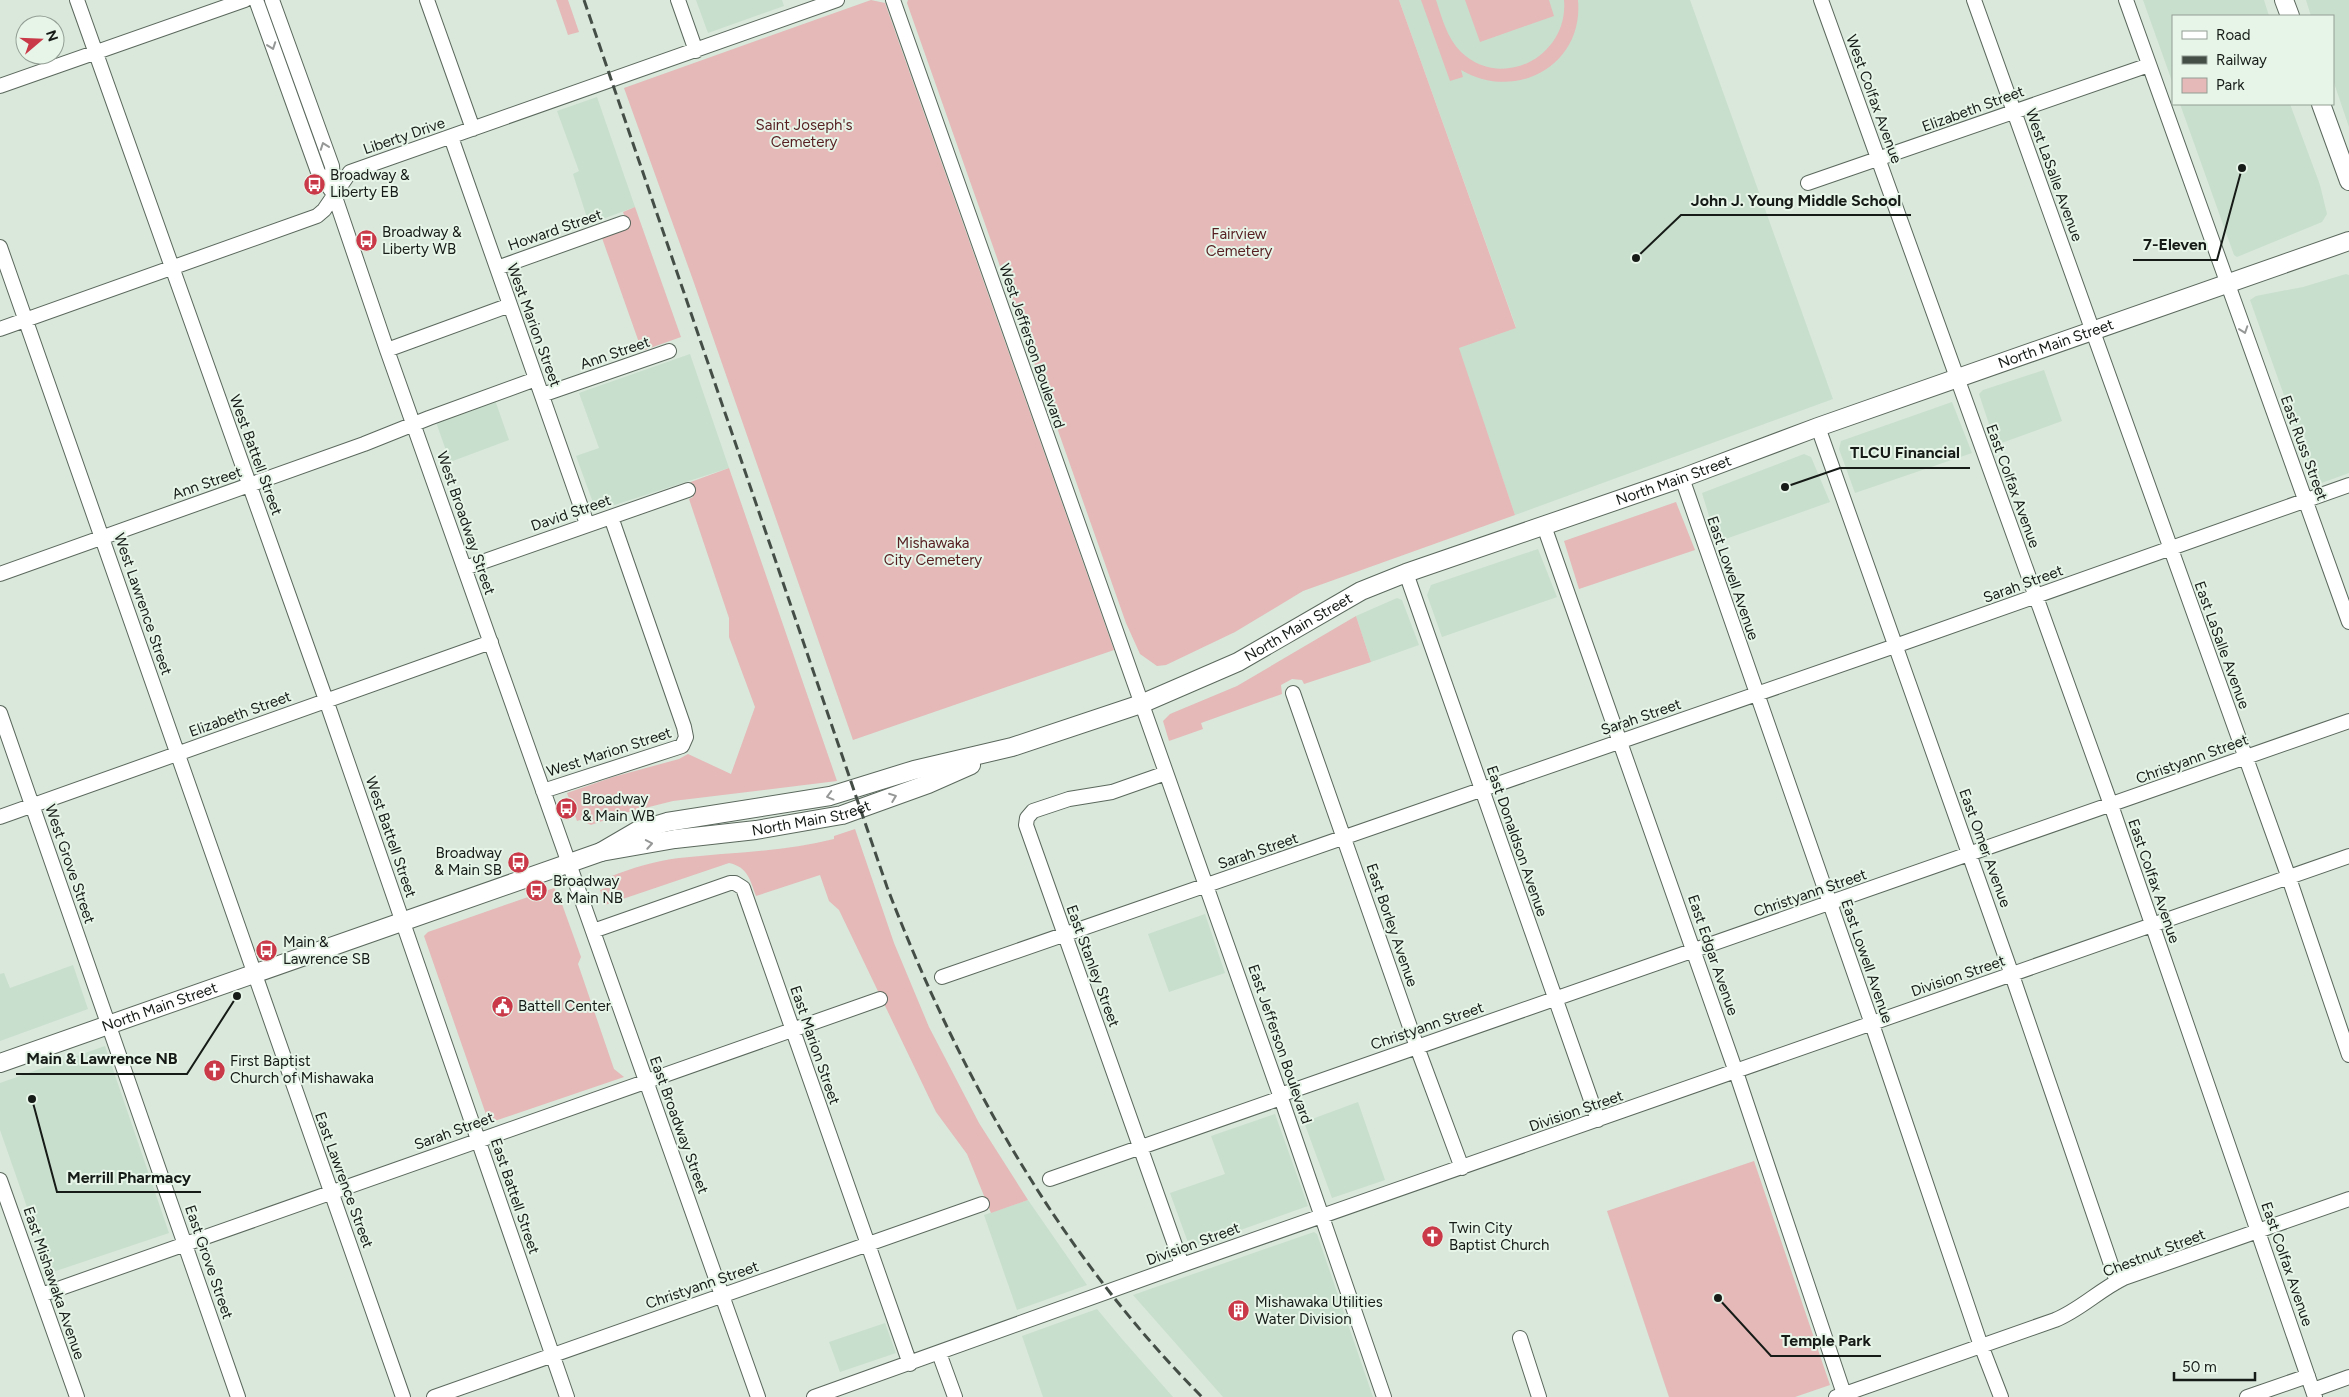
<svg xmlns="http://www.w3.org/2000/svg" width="2349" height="1397" viewBox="0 0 2349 1397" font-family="Figtree,sans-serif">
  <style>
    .built { fill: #c9dfcd }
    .green { fill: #e4b9b8 }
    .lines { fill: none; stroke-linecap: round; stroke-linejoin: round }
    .minor-casing { stroke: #5b685d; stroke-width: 16 }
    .major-casing { stroke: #5b685d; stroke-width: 20 }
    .minor { stroke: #fff; stroke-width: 14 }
    .major { stroke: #fff; stroke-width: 18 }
    .rail { stroke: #454d47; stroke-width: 3; stroke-dasharray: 10 5; stroke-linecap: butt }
    .oneway { stroke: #969897 }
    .labels { text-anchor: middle; stroke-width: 4; stroke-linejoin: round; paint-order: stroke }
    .street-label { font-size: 15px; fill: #161b17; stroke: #e6f5e8 }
    .park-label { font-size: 15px; fill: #561e21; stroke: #e6f5e8 }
    .poi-label { font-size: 15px; fill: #161b17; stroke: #e6f5e8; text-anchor: start }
    .leader { fill: none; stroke: #161b17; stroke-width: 2 }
    .callout-dot { fill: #161b17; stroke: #e6f5e8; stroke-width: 2 }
    .callout-label { font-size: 16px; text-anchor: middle; font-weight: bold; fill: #161b17; stroke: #e6f5e8; stroke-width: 4; stroke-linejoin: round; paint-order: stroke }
  </style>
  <rect width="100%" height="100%" fill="#d9e8db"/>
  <path class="built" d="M696,0H782L784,6L708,33Z
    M1399,0H1690L1833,399L1515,515L1458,348L1516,327Z
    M2143,0H2264L2269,16H2173V84Z
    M2306,0H2349V127L2333,80V16H2311Z
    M597,97L635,207L589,224L573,174L579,171L557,111Z
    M2180,104H2290L2320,185L2327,214L2322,222L2237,257L2234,255Z
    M2346,274L2349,275V473L2316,485L2250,300L2256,296L2303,287Z
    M690,354L729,468L599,510L595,508L576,456L599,448L579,393Z
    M2044,370L2062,421L1996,445L1979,394L1983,390Z
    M495,400L509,440L450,462L436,422Z
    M1952,402L1972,453L1855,493L1839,449L1841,441Z
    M1804,454L1811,457L1830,502L1717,542L1702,493Z
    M1538,549L1557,597L1442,637L1427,595L1431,585Z
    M1397,598L1402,600L1419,645L1371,662L1356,616Z
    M1205,914L1225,973L1169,992L1148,934Z
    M73,965L88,1009L0,1041V974L4,973L10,988Z
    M105,1046L169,1233L50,1273L0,1130V1083Z
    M1358,1102L1385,1180L1332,1198L1304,1122Z
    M1275,1114L1308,1206L1190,1248L1170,1193L1225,1174L1211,1136Z
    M1028,1200L1087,1285L1017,1310L984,1215Z
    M1314,1232L1317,1234L1373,1397H1223L1133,1295Z
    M1097,1309L1122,1339L1173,1397H1043L1022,1336Z
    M885,1323L896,1353L840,1372L829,1342Z"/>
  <path class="green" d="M556,0H568L579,32L568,35Z
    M871,0L885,3L1114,650L853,740L693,280L624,88Z
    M908,0H1399L1516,328L1459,348L1515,515L1303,591L1235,632L1166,665L1157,666L1140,654L1126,623L907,3Z
    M1421,0H1436C1442,18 1447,38 1461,52C1503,92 1569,55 1564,0H1578C1584,66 1515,102 1461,70L1463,77L1450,81Z
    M1465,0H1549L1554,16L1480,42Z
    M635,207L681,337L642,351L602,238L629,228L623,212Z
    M729,468L837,781L673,801L625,813L591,825L580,820L577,821L567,793L613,777L679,759L688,754L731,774L755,707L729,637V618L689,499L693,497L688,483Z
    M1676,502L1695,550L1579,589L1564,541Z
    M1356,616L1371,662L1304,684L1302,680L1292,679L1281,685L1282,694L1201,723L1203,729L1169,741L1163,721L1170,714L1237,686Z
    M855,829L894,943L929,1027L979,1123L1028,1200L991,1213L967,1154L936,1112L839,910L829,901L820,875L756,896C750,880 748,867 729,863L605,905L600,890L605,888L609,877C632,868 655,861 679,858C731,852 783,852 834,839V836Z
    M554,888L558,893L581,957L578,964L614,1069L624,1077L489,1123L424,936L428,932Z
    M1754,1161L1830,1385L1795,1397H1669L1607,1211Z"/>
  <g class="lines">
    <defs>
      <path id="minor" d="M77,0L326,700L567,1397
        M256,0L318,172L333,193
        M272,0L332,166L334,194L387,350L758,1397
        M427,0L473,129
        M678,0L696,51
        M893,0L1280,1095L1384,1397
        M1821,0L2111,805L2315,1397
        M1974,0L2289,878L2349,1055
        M2126,0L2349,622
        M0,86L245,0
        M451,137L587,524
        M1808,183L2149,65
        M0,247L403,1397
        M497,268L623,223
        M0,329L317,216L324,210L350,172L837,0
        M387,350L510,305
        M542,395L669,351
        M1818,427L2012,975L2117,1282
        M1682,478L1872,1024L1979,1340L2001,1397
        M1544,526L1736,1072L1845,1397
        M465,568L688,490
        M1406,573L1598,1120
        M0,574L364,444L429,418L536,379
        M1293,693L1417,1047L1462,1168
        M0,713L238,1397
        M1166,773L1112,792L1069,799L1033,811L1027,818L1026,825L1182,1265
        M543,791L682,746L686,737L684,727L611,517
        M0,817L491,642
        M593,931L730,883H735L743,888L910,1364
        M942,977L1895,646L2349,485
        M1280,1095L2349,721
        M1050,1179L1281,1098
        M0,1180L77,1397
        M41,1295L880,999
        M1520,1338L1539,1397
        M939,1353L955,1397
        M2313,1390L2349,1377
        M434,1397L982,1204
        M814,1397L1182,1265L2349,856
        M1836,1397L2055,1320C2080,1310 2099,1290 2124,1278L2349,1199
        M2247,1397L2308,1376"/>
      <g id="major">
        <path d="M2284,0L2290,16"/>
        <path d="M2321,104L2349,181"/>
        <path id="s1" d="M601,852L637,831L667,822L830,796L914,770L1012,747L1141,704L1238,662L1361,591L1406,573L1682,478L1818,427L2349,241"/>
        <path id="s2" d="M0,1063L601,852L675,839L756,830L842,815L928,784L971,765"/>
      </g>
    </defs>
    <use href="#minor" class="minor-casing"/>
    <use href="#major" class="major-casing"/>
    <use href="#minor" class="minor"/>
    <use href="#major" class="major"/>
    <path class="rail" d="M584,0L887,887C959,1075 1059,1253 1202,1397"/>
  </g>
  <defs><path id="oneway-chevron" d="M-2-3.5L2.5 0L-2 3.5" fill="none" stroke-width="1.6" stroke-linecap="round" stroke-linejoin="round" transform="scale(1.25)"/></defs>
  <g class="oneway">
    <use href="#oneway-chevron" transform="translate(272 46) rotate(70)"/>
    <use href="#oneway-chevron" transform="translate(324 146) rotate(-110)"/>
    <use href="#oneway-chevron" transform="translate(2244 330) rotate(71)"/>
    <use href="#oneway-chevron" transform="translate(830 796) rotate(165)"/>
    <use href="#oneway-chevron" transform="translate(893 797) rotate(-21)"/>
    <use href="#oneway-chevron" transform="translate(649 844) rotate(-10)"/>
  </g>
  <defs>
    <symbol id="bus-disc" viewBox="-11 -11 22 22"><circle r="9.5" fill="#c93948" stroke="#e6f5e8"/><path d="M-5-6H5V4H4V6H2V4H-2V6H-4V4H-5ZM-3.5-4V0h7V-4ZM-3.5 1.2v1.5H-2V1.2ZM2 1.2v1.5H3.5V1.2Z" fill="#fff"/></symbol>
    <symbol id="civic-disc" viewBox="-11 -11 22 22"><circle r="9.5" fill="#c93948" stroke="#e6f5e8"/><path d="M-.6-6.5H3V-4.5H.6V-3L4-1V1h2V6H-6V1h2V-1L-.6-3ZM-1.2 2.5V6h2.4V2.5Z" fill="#fff"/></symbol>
    <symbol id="church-disc" viewBox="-11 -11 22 22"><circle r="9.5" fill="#c93948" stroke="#e6f5e8"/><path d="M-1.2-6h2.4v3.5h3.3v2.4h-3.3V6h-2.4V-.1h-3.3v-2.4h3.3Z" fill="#fff"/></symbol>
    <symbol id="building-disc" viewBox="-11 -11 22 22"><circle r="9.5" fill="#c93948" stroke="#e6f5e8"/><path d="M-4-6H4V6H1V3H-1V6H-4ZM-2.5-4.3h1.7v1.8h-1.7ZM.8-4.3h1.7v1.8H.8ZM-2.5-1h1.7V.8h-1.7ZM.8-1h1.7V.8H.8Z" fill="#fff"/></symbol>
  </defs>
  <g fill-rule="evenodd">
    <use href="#bus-disc" x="302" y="172" width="25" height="25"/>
    <use href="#bus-disc" x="354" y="228" width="25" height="25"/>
    <use href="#bus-disc" x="554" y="796" width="25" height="25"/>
    <use href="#bus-disc" x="506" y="850" width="25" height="25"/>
    <use href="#bus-disc" x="524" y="878" width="25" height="25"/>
    <use href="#bus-disc" x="254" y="938" width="25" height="25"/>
    <use href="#civic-disc" x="490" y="994" width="25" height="25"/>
    <use href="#church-disc" x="202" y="1058" width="25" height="25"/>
    <use href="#church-disc" x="1420" y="1224" width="25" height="25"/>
    <use href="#building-disc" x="1226" y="1298" width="25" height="25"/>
  </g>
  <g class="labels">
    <g class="street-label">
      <text transform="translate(1874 99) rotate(70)" y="5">West Colfax Avenue</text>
      <text transform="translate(1973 109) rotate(-20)" y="5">Elizabeth Street</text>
      <text transform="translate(404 136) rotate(-19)" y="5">Liberty Drive</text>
      <text transform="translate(2054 175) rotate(70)" y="5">West LaSalle Avenue</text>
      <text transform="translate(555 230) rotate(-19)" y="5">Howard Street</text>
      <text transform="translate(534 325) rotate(70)" y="5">West Marion Street</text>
      <text dy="5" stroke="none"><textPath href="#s1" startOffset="1548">North Main Street</textPath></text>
      <text transform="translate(1032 346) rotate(71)" y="5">West Jefferson Boulevard</text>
      <text transform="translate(615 353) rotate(-19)" y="5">Ann Street</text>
      <text transform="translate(2304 448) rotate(70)" y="5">East Russ Street</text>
      <text transform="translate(256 455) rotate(70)" y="5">West Battell Street</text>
      <text dy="5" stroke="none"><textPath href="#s1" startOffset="1142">North Main Street</textPath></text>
      <text transform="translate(207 483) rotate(-19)" y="5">Ann Street</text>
      <text transform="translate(2013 486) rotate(70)" y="5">East Colfax Avenue</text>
      <text transform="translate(571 513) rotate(-19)" y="5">David Street</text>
      <text transform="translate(466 523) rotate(71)" y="5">West Broadway Street</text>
      <text transform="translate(1733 578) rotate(71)" y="5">East Lowell Avenue</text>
      <text transform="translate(2023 584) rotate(-20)" y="5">Sarah Street</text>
      <text transform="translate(143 604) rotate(71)" y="5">West Lawrence Street</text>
      <text dy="5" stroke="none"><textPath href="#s1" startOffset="738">North Main Street</textPath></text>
      <text transform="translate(2222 645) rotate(70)" y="5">East LaSalle Avenue</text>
      <text transform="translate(240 714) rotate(-20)" y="5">Elizabeth Street</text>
      <text transform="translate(1641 717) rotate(-19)" y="5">Sarah Street</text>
      <text transform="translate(609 752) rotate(-18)" y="5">West Marion Street</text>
      <text transform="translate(2192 759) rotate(-20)" y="5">Christyann Street</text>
      <text dy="5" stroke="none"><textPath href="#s2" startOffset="850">North Main Street</textPath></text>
      <text transform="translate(391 837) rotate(71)" y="5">West Battell Street</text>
      <text transform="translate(1517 841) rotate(71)" y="5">East Donaldson Avenue</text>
      <text transform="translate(1985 848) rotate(70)" y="5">East Omer Avenue</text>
      <text transform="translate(1258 851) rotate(-19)" y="5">Sarah Street</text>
      <text transform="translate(70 864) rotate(71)" y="5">West Grove Street</text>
      <text transform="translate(2154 881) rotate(71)" y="5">East Colfax Avenue</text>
      <text transform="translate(1810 893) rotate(-19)" y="5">Christyann Street</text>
      <text transform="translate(1392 925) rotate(71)" y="5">East Borley Avenue</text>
      <text transform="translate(1713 955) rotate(71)" y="5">East Edgar Avenue</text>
      <text transform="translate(1867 961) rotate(71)" y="5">East Lowell Avenue</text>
      <text transform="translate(1093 966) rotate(70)" y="5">East Stanley Street</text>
      <text transform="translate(1958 976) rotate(-19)" y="5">Division Street</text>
      <text dy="5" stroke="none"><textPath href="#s2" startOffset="169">North Main Street</textPath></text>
      <text transform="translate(1427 1026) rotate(-19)" y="5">Christyann Street</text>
      <text transform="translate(1280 1044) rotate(71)" y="5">East Jefferson Boulevard</text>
      <text transform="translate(815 1045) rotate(71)" y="5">East Marion Street</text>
      <text transform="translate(1576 1111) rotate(-19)" y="5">Division Street</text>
      <text transform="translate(679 1125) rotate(70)" y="5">East Broadway Street</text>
      <text transform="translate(454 1131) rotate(-20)" y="5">Sarah Street</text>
      <text transform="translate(344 1180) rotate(70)" y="5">East Lawrence Street</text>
      <text transform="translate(515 1196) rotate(71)" y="5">East Battell Street</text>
      <text transform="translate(1193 1244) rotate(-20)" y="5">Division Street</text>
      <text transform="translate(2154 1253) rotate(-21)" y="5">Chestnut Street</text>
      <text transform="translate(209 1262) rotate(71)" y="5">East Grove Street</text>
      <text transform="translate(2287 1264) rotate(71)" y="5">East Colfax Avenue</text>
      <text transform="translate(54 1283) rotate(71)" y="5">East Mishawaka Avenue</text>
      <text transform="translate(702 1285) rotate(-19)" y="5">Christyann Street</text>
    </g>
    <g class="park-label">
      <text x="804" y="130">Saint Joseph's<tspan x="804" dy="17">Cemetery</tspan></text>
      <text x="1239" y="239">Fairview<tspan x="1239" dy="17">Cemetery</tspan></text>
      <text x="933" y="548">Mishawaka<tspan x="933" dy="17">City Cemetery</tspan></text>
    </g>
    <g class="poi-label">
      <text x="330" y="180">Broadway &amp;<tspan x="330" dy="17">Liberty EB</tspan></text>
      <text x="382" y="237">Broadway &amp;<tspan x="382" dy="17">Liberty WB</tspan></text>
      <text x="582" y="804">Broadway<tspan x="582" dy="17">&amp; Main WB</tspan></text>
      <text x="502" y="858" text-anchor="end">Broadway<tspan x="502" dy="17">&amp; Main SB</tspan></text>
      <text x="553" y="886">Broadway<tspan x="553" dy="17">&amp; Main NB</tspan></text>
      <text x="283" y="947">Main &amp;<tspan x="283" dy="17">Lawrence SB</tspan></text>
      <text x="518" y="1011">Battell Center</text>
      <text x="230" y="1066">First Baptist<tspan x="230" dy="17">Church of Mishawaka</tspan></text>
      <text x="1449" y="1233">Twin City<tspan x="1449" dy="17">Baptist Church</tspan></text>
      <text x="1255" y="1307">Mishawaka Utilities<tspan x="1255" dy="17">Water Division</tspan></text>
    </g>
  </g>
  <path class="leader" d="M1636 258L1681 215H1911M2242 168L2217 260H2133M1785 487L1840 468H1970M237 996L187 1074H16M32 1099L57 1192H201M1718 1298L1771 1356H1881"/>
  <g class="callout-dot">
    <circle cx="1636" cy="258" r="5"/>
    <circle cx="2242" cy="168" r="5"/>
    <circle cx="1785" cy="487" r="5"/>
    <circle cx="237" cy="996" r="5"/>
    <circle cx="32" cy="1099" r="5"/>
    <circle cx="1718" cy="1298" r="5"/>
  </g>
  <g class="callout-label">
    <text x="1796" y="206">John J. Young Middle School</text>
    <text x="2175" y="250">7-Eleven</text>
    <text x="1905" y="458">TLCU Financial</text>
    <text x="102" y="1064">Main &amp; Lawrence NB</text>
    <text x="129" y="1183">Merrill Pharmacy</text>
    <text x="1826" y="1346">Temple Park</text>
  </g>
  <rect x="2172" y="15" width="162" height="90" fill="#e6f5e8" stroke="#939e94"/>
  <rect x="2182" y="31" width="25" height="8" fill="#ffffff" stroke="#939e94"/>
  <text x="2216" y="40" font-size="15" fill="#161b17">Road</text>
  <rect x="2182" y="56" width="25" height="8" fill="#454d47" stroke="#939e94"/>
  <text x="2216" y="65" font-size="15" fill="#161b17">Railway</text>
  <rect x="2182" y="78" width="25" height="15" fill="#e4b9b8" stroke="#939e94"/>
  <text x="2216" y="90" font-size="15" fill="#161b17">Park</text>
  <g transform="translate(40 40) rotate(71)"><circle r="24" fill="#e6f5e8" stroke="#939e94"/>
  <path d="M0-4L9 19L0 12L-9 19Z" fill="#c93948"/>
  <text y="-8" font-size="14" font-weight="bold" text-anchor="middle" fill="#161b17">N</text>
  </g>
  <path d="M2174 1372v8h81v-8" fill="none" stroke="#161b17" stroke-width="2.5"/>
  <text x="2182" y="1372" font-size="15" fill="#161b17" stroke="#e6f5e8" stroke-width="4" paint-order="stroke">50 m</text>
</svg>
